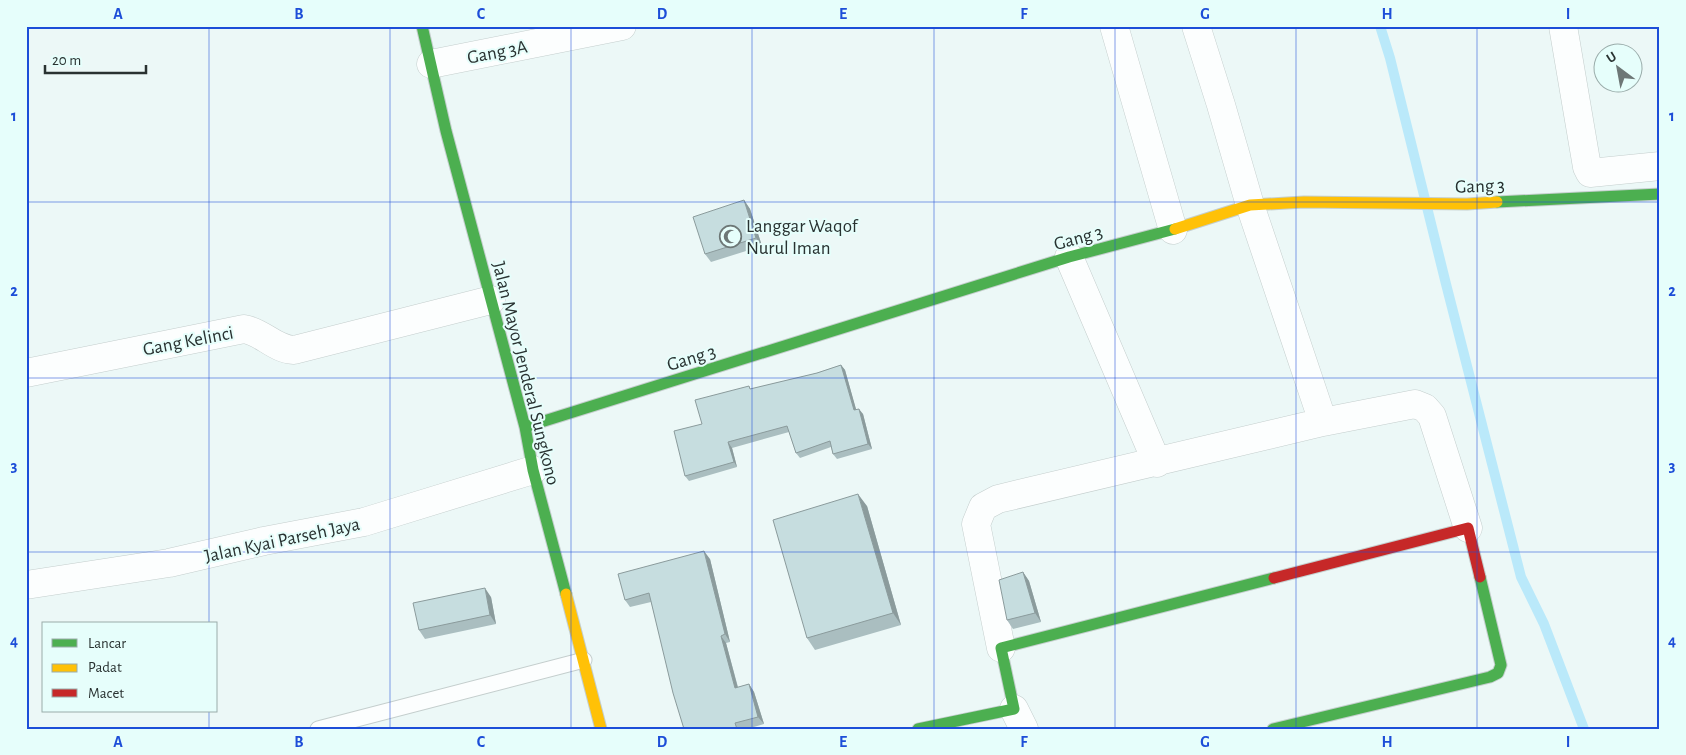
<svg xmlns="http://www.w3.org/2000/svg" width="1686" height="755" viewBox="0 0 1686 755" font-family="'Alegreya Sans',sans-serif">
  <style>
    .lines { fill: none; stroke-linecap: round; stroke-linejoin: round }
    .stream { stroke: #bae9fa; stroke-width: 10 }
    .lane-casing { stroke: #c4cecd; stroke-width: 17 }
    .street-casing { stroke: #c4cecd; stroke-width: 29 }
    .fast-casing { stroke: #c4cecd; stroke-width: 13 }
    .slow-casing { stroke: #c4cecd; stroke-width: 13 }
    .jam-casing { stroke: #c4cecd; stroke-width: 13 }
    .lane { stroke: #fcfefe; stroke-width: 15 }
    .street { stroke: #fcfefe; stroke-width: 28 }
    .fast { stroke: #4caf50; stroke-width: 11 }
    .slow { stroke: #ffc107; stroke-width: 11 }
    .jam { stroke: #c62828; stroke-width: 11 }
    .wall { fill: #aabec0 }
    .shaded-wall { fill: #8b9b9c }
    .building { fill: #c6dddf; stroke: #8b9b9c }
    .grid { fill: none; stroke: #1d4ed8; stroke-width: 1; stroke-opacity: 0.55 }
    .labels { text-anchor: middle; stroke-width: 4; stroke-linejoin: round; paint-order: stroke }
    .street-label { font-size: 19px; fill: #293231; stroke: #e6fefb }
    .poi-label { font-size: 19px; fill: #293231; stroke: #e6fefb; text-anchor: start }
    .neatline { fill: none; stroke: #1d4ed8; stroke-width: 2 }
    .grid-label { font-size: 16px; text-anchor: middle; font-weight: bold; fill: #1d4ed8 }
  </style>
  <rect width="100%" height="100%" fill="#ecf8f7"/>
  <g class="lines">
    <path class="stream" d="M1380,26L1390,58L1446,284L1521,577L1544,624L1584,729"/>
    <defs>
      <path id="lane" d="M318,729L584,660"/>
      <path id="street" d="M1114,26L1173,230
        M1196,26L1221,105L1250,205L1323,422
        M1563,26L1587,167L1590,173L1660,166
        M431,64L622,26
        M1069,257L1157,463
        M26,373L244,329C263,332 274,349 294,350L491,300
        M26,585L169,563L264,541L364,522L533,470
        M1001,648L976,524L983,507L998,499L1323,422L1415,404L1425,408L1432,416L1468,528
        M1014,709L1024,729"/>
      <path id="fast" d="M422,26L446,131L525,427L533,470L566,594
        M1497,202L1660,194
        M525,427L1069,257L1175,229
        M918,729L1014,709L1001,648L1274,578
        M1273,729L1490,677L1498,673L1501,665L1480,577"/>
      <path id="slow" d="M1175,229L1250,205L1304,202L1467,204L1497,202
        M566,594L601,729"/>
      <path id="jam" d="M1274,578L1468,528L1480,577"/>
    </defs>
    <use href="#lane" class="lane-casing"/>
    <use href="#street" class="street-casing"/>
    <use href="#fast" class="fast-casing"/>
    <use href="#slow" class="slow-casing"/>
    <use href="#jam" class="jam-casing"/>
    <use href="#lane" class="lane"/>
    <use href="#street" class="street"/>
    <use href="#fast" class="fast"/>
    <use href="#slow" class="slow"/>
    <use href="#jam" class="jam"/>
  </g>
  <path class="wall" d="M744,200L750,209L762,246L711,262L705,254Z
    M841,365L845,370L856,410L863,414L872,449L837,459L833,454L831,447L800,458L796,453L789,432L732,448L737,467L689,481L685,476L702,424L751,389L817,373Z
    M867,506L901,625L815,650L807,638Z
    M710,559L730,642L726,643L738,687L749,684L754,692L764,724L747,729H684L651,602L630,607L625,600Z
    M1023,572L1029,581L1041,622L1013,629L1007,620Z
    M491,597L496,624L425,639L419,630Z"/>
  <path class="shaded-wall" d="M744,200L750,209L762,246L756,238Z
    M841,365L845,370L858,416L854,410Z
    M859,409L863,414L872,449L868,444Z
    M728,442L732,448L737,467L734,462Z
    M858,494L867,506L901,625L893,613Z
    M704,551L710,559L730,642L725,634Z
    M1023,572L1029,581L1041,622L1035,613Z
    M485,588L491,597L496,624L490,615Z
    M721,636L726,643L740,696L735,688Z
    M749,684L754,692L764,724L758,717Z"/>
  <path class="building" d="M744,200L756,238L705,254L693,217Z
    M841,365L854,410L859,409L868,444L833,454L830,441L796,453L787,426L728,442L734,462L685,476L674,431L702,424L695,400L749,386L750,389L817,373Z
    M858,494L893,613L807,638L773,520Z
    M704,551L725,634L721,636L735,688L749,684L758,717L735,723L737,729H684L673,693L649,593L625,600L618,574Z
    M1023,572L1035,613L1007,620L999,580Z
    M485,588L490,615L419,630L413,603Z"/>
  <path class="grid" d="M209,26V624M390,26V729M571,26V729M752,26V729M934,26V729M1115,26V729M1296,26V729M1477,26V729M26,202H1660M26,378H1660M26,552H1660M209,711V729"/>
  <defs>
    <symbol id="mosque-ring" viewBox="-11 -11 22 22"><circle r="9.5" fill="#e6fefb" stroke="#6d7776" stroke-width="1.5"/><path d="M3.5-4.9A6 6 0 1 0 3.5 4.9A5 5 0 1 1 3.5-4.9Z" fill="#6d7776"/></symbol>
  </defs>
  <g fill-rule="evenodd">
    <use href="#mosque-ring" x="718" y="224" width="25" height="25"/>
  </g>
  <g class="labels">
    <g class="street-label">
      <text transform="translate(497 51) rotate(-11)" y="7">Gang 3A</text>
      <text transform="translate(1480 185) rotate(-2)" y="7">Gang 3</text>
      <text transform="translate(1078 237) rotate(-15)" y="7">Gang 3</text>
      <text transform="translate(188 340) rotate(-11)" y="7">Gang Kelinci</text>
      <text transform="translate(691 357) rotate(-17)" y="7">Gang 3</text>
      <text transform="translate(527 373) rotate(76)" y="7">Jalan Mayor Jenderal Sungkono</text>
      <text transform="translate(282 539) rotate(-12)" y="7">Jalan Kyai Parseh Jaya</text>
    </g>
    <g class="poi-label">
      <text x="746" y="232">Langgar Waqof<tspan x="746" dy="22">Nurul Iman</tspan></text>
    </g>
  </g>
  <rect width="1686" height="755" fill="none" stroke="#e6fefb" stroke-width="55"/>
  <rect x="42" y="622" width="175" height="90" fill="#e6fefb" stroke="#9aacaa"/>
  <rect x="52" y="639" width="25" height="8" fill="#4caf50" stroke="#9aacaa"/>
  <text x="88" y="648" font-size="15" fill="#293231">Lancar</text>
  <rect x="52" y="664" width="25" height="8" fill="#ffc107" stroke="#9aacaa"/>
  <text x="88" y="672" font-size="15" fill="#293231">Padat</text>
  <rect x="52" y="689" width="25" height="8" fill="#c62828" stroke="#9aacaa"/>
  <text x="88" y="698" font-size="15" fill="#293231">Macet</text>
  <g transform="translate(1618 68) rotate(328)"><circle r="24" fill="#e6fefb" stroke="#9aacaa"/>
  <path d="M0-4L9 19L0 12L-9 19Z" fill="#6d7776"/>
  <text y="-8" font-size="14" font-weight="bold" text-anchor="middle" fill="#293231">U</text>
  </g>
  <path d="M45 65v8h101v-8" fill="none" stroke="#293231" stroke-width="2.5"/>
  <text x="52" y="65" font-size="15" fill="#293231" stroke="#e6fefb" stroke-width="4" paint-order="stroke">20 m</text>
  <rect x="28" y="28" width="1630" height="700" class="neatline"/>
  <g class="grid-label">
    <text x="118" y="19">A</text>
    <text x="299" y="19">B</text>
    <text x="481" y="19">C</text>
    <text x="662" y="19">D</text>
    <text x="843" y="19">E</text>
    <text x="1024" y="19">F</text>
    <text x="1205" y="19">G</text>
    <text x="1387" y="19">H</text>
    <text x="1568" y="19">I</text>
    <text x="14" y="121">1</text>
    <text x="1672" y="121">1</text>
    <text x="14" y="296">2</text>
    <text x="1672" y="296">2</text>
    <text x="14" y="471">3</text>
    <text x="1672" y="471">3</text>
    <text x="14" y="646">4</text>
    <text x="1672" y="646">4</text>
    <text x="118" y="747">A</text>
    <text x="299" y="747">B</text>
    <text x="481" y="747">C</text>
    <text x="662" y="747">D</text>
    <text x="843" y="747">E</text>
    <text x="1024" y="747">F</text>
    <text x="1205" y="747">G</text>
    <text x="1387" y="747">H</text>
    <text x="1568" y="747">I</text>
  </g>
</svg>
